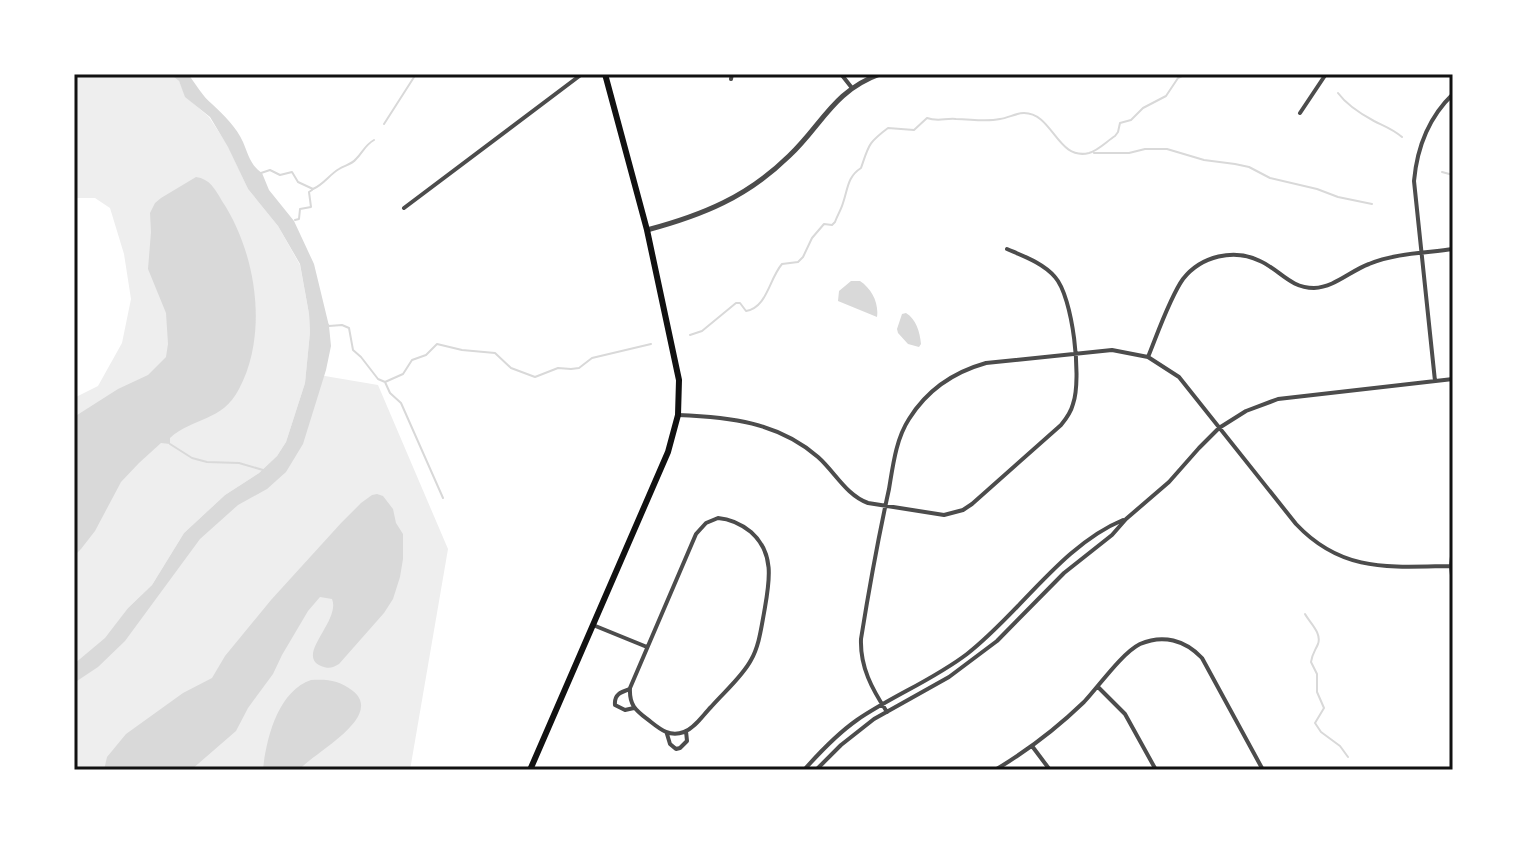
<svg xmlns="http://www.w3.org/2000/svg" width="1527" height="844" viewBox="0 0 1527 844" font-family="'Varela Round',sans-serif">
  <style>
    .green { fill: #eee }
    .water { fill: #d9d9d9 }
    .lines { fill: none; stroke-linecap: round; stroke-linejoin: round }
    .stream { stroke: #d9d9d9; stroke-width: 2 }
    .minor { stroke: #4c4c4c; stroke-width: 4 }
    .tertiary { stroke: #4c4c4c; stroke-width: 5 }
    .secondary { stroke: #111; stroke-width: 6 }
    .neatline { fill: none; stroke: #111; stroke-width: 3 }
  </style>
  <rect width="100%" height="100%" fill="#fff"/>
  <path class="green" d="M74,74H170L179,81L186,97L209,117L228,146L248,189L278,226L300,265L309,314L310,332L305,383L286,442L277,456L259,473L225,495L184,533L152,585L128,608L112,630L214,517L284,456L319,375L378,385L448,549L410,770H74V398L98,386L122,343L131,299L124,254L110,208L95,198H74Z"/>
  <path class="water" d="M170,74H188C195,83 203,97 212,104C223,114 237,128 243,142C248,154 251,166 262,173L269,190L294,221L314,264L329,326L331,346L326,370L303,444L286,472L267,489L238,505L200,539L125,641L98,667L74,683V664L105,638L128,608L152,585L184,533L225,495L259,473L277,456L286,442L305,383L310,332L309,314L300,264L278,226L248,189L228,147L210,117L185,97L179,81Z
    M196,177C210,179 215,189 222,201C256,252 269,333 239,389C222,422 193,417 170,438V444L161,443L139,463L121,482L95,531L81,549L74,556V417L118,389L148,375L166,357L168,344L166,313L148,269L151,232L150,213L155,203L161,198Z
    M851,281H860C872,289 879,303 877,317L838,301L839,291Z
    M906,313C916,319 920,332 921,344L919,347L908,344L898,333L897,329L902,314Z
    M377,494L383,496L393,509L396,523L403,534V559L400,577L393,599L384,613L339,664C333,668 328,669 321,666C295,655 341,621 332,599L320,597L308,611L282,655L273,674L248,708L236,731L191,770H104L107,757L126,734L183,693L212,678L225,656L271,600L342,522L361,503L372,495Z
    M311,680C327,679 339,680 353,691C385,717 313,753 299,770H263C266,739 278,691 311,680Z"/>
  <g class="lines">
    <path class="stream" d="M1195,74H1207
      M1338,93C1346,104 1361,114 1374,121C1384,126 1393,129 1402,137
      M384,124L416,74
      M1094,153H1129L1145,149H1167L1204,160L1235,164L1249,167L1270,178L1317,189L1338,197L1372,204
      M1442,172L1453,175
      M261,173L270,170L280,175L292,172L298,182L313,189C324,184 329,175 339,169C345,165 351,165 356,159C363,152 365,145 374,140
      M295,220L299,219L300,209L311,207L309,192L312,190
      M327,324L329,326L342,325L349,328L353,350L361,357L378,379L385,382L390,393L401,403L443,498
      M690,335L702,331L736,303H740L746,311C767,308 769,279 782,264L798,262L803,257L812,238L824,224L832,225L835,222C837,216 841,210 843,203C848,189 847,177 861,168C869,145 868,143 888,128L914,130L927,118C938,122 945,118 956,119C971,119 985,122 1000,119C1008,118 1016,113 1024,113C1053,113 1057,161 1089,153C1099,150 1107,141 1115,136L1118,132L1120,123L1131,120L1143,108L1166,96L1178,78L1186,74
      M385,382L403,374L412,360L426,355L437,344L462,350L495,353L511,368L535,377L558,368L571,369L579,368L592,358L651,344
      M170,444L192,458L207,462L239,463L263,470
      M1305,614C1310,623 1322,633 1318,644C1315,651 1312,654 1311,662L1317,674V692L1324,708L1315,723L1321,732L1340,746L1348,757"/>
    <path class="minor" d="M841,74L852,88
      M731,79L732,74
      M1300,113L1326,74
      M404,208L582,74
      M1148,357C1157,335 1170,297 1183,279C1201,256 1234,248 1260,261C1280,270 1290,288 1314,288C1335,287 1350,271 1369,264C1396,253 1425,253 1453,249
      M1435,381L1414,181C1417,148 1429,117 1453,94
      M678,415C729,417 778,422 818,457C835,472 846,495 868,503L944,515L963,510L972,504L1061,425C1066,419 1071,412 1073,404C1082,379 1073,297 1055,277C1043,263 1023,256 1007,249
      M718,518C731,519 741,524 751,532C776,554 769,584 764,613C761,629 759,646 751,660C742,677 724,692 711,707C703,715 695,728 684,732C670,737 661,730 651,722C637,711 629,707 630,688L696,534L706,523Z
      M1453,547L1451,566L1453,584
      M593,625L647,647
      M1098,687L1125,714L1156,770
      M630,689C621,692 614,694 615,705L625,710L634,708
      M887,712C872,689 860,667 861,639C869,589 878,539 889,489C893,465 896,439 909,419C927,390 954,372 986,363L1112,350L1148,357L1179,377L1296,524C1342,573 1390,567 1451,566
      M667,734L670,744L676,749L680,748L687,741L686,731
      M1032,746L1050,770
      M804,770C820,752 837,734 857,720C892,696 933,680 967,654C1019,614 1062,545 1123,520
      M816,770L841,745L874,719L949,677L997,641L1064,573L1112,535L1126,519L1169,482L1199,448L1219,428L1246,411L1278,399L1453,379
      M995,770C1027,751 1057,728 1084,702C1099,686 1122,653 1140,644C1163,634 1185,640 1202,658L1263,770"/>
    <path class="tertiary" d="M647,230C703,215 747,197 789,156C822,125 833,91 880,74"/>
    <path class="secondary" d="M530,770L668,452L678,415L679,380L647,230L605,74"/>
  </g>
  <rect width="1527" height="844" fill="none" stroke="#ffffff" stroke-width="152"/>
  <rect x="76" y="76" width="1375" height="692" class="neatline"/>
</svg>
